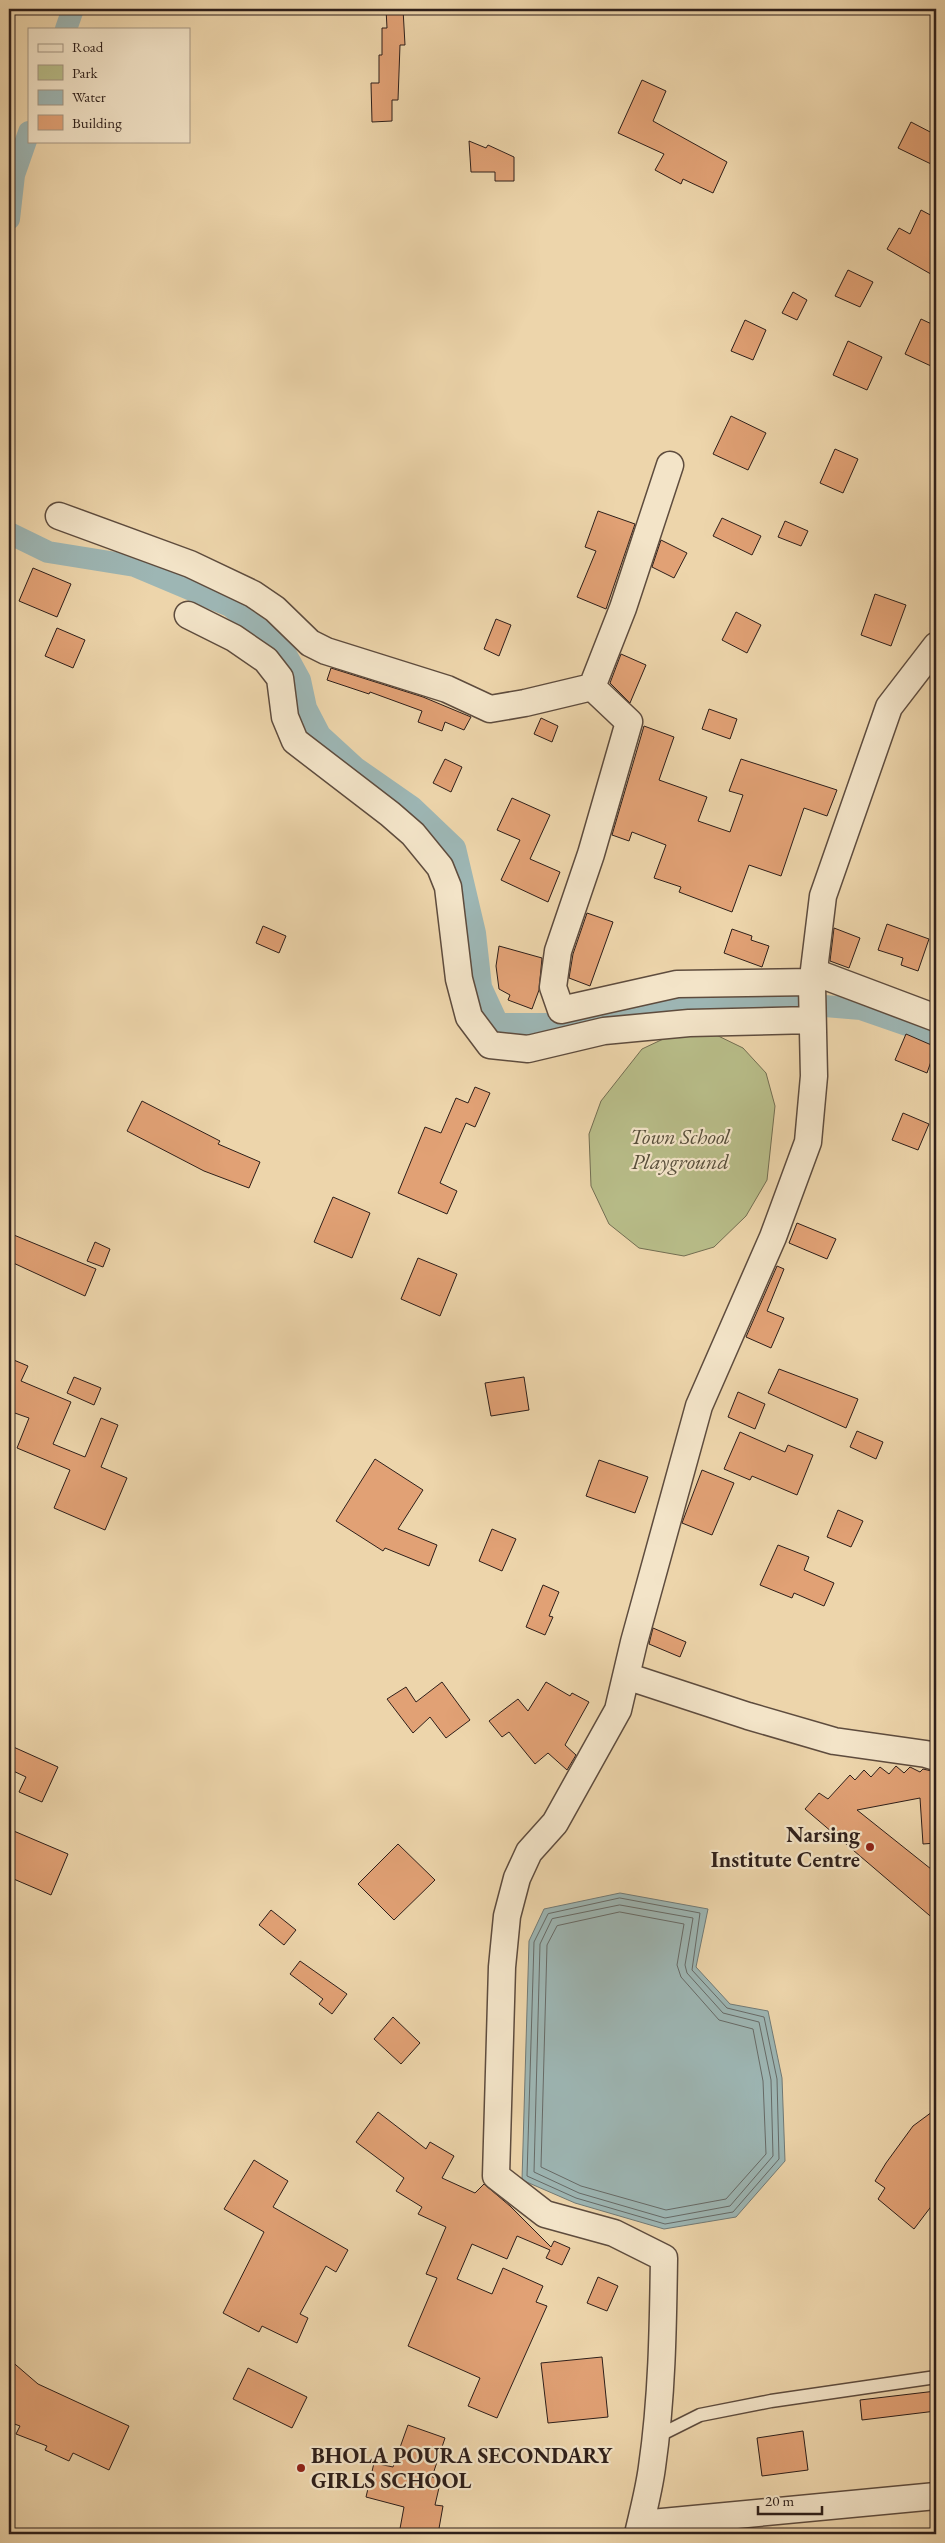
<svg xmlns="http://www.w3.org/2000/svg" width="945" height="2543" viewBox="0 0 945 2543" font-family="'EB Garamond',serif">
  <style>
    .green { fill: #b8bd89; stroke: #736e52 }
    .water { fill: #9db6b4; stroke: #717a76 }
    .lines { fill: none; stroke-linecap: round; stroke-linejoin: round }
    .shore { stroke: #666a67; stroke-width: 1 }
    .canal { stroke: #9db6b4; stroke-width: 22 }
    .building { fill: #e1a175; stroke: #2e1f1a }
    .lane-casing { stroke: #5e4c3e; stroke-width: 15 }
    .street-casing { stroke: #5e4c3e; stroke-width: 29 }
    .lane { stroke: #f3e4c8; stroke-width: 12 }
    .street { stroke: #f3e4c8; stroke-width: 26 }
    .poi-dot { fill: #8f2418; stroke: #f3e4c8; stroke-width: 2 }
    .labels { text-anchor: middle; stroke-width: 4.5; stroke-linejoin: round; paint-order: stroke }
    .park-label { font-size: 22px; font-style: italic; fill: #574e3b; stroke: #f3e4c8 }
    .poi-label { font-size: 22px; font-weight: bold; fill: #2e1f1a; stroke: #f3e4c8; text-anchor: end }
  </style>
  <rect width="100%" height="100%" fill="#edd5ab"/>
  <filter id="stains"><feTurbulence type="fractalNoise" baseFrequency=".004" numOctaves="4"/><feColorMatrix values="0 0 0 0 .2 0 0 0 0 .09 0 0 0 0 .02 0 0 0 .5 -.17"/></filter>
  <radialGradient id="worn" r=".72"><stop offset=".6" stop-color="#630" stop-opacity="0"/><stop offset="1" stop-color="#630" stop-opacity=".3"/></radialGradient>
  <path class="green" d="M708,1031L743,1048L766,1073L775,1106L767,1180L746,1216L714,1247L684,1256L639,1248L609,1224L591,1186L589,1134L601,1101L642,1049L678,1032Z"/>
  <path class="water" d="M620,1893L708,1909L696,1967L730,2004L768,2011L782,2078L785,2161L736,2217L664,2229L575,2203L522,2180L529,1941L544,1909Z"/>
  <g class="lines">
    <path class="shore" d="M620,1898L700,1913L692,1970L727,2008L764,2017L777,2079L779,2159L733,2212L665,2224L576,2198L527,2176L534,1942L548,1914Z
      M620,1905L693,1918L685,1965L687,1973L723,2013L759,2022L771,2080L773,2156L730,2206L665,2218L579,2193L534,2172L540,1944L552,1919Z
      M620,1912L684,1924L677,1965L681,1977L719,2020L753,2029L763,2081L766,2154L726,2199L666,2210L581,2186L541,2167L547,1945L557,1926Z"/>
    <path class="canal" d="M66,29L73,9
      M9,219L14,175L29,132
      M9,533L48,552L135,566L230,606L282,647L300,680L306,708L320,735L356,768L412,807L455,848L475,933L481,987L498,1024H552L642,1007L776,1002L861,1009L936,1035"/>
  </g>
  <path class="building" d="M386,9H403L405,45H400L398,100H392V121L372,122L371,83H379V55H382V28H387Z
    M642,80L666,91L653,121L727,162L713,193L683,179L681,184L655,170L664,154L618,133Z
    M911,122L936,135V154L931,164L898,148Z
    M469,141L486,148L488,145L514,157V181H495V172H471Z
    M921,210L936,218V277L887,249L899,228L910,234Z
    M848,270L873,282L860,307L835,296Z
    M793,292L807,300L797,320L782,313Z
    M921,319L936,326V354L931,366L905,354Z
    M745,320L766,330L753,360L731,351Z
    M848,341L882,357L867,390L833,375Z
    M731,416L766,433L748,470L713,454Z
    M835,449L858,459L843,493L820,483Z
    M598,511L635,524L606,609L577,597L596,551L585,547Z
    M722,518L761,536L752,555L713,536Z
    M785,521L808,531L801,546L778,537Z
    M661,540L687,553L674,578L652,567Z
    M33,568L71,584L57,617L19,601Z
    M875,594L906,605L891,646L861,635Z
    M736,612L761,625L747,653L722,640Z
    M496,619L511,625L499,656L484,649Z
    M57,628L85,640L73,668L45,656Z
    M621,654L646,665L630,703L610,683Z
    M331,668L423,697L471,717L464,730L445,722L442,731L418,722L422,711L370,692L369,694L327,680Z
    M709,709L737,719L730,739L702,729Z
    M541,718L558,726L552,742L534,734Z
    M644,726L674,737L659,780L707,797L698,821L730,832L743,795L729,791L741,759L837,790L827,816L804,808L781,876L749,865L732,912L679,892L681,887L654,878L666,845L632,832L629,841L612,835Z
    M445,759L462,767L451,792L433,783Z
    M512,798L550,815L530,859L560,872L548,902L501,880L520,840L497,830Z
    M587,913L613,922L590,986L569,978L573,954Z
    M887,924L929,939L918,971L901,965L903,958L878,950Z
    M263,926L286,936L279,953L256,943Z
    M834,928L860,938L849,968L830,961Z
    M732,929L752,936L751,940L769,946L762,967L724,953Z
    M499,946L542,958L539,990L532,1009L508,1000L510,995L499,989L496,966Z
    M906,1034L936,1047L927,1073L895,1060Z
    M475,1087L490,1093L475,1127L466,1123L440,1183L457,1191L447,1214L398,1193L425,1127L441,1133L456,1098L468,1103Z
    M142,1101L220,1141L218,1144L260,1162L249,1188L204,1171L127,1131Z
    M903,1113L929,1124L918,1150L892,1140Z
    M333,1197L370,1213L352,1258L314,1242Z
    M797,1223L836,1239L827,1259L789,1243Z
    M9,1233L96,1269L85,1296L9,1261Z
    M95,1242L110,1249L103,1267L87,1261Z
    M418,1258L457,1274L440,1316L401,1299Z
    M777,1266L784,1269L767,1311L784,1318L771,1348L746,1337Z
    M9,1358L28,1366L21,1381L71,1402L53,1444L85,1457L101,1418L118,1425L101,1467L127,1478L105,1530L54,1508L70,1470L17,1448L29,1418L9,1411Z
    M779,1369L858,1399L846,1428L768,1393Z
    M74,1377L101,1388L94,1405L67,1393Z
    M524,1377L529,1410L491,1416L485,1383Z
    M738,1392L765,1404L755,1429L728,1417Z
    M857,1431L883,1442L876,1459L850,1447Z
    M740,1432L785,1452L788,1445L813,1455L797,1495L752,1476L750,1480L724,1469Z
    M375,1459L423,1490L398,1529L437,1545L429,1566L385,1548L383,1551L336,1521Z
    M599,1460L648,1477L635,1513L586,1496Z
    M702,1470L734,1483L712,1535L682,1523Z
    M838,1510L863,1521L851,1547L827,1537Z
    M492,1529L516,1539L502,1571L479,1561Z
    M778,1545L809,1557L804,1570L834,1583L824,1606L794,1593L792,1598L760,1585Z
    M543,1585L559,1592L549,1616L553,1617L545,1635L526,1627Z
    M653,1628L686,1642L680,1657L649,1644Z
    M442,1682L470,1720L446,1738L430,1717L413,1733L387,1699L406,1687L416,1702Z
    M546,1682L570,1696L572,1693L589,1702L565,1745L576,1755L567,1770L548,1753L535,1764L509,1732L502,1737L489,1721L518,1699L528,1711Z
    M9,1745L58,1767L42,1802L19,1792L26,1777L9,1769Z
    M896,1766L904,1773L910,1767L920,1772L923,1769L936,1772V1843L923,1844L920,1798L857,1810L936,1873V1921L805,1809L819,1793L828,1799L850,1775L855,1780L864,1770L871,1777L880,1767L889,1774Z
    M9,1829L68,1854L51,1895L9,1877Z
    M398,1844L435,1880L394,1920L358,1884Z
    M271,1910L296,1930L284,1945L259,1925Z
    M300,1961L347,1994L332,2014L319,2004L323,1999L290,1974Z
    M393,2017L420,2043L401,2064L374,2039Z
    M936,2109V2200L914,2229L878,2199L885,2188L875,2181L886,2163L913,2126Z
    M378,2112L426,2149L430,2142L454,2156L442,2178L475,2193L484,2184L510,2206L551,2247L554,2241L570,2248L562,2265L546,2258L550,2250L517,2236L507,2259L472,2244L457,2279L492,2294L503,2268L543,2286L536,2302L547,2306L497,2418L468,2406L480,2378L408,2346L437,2278L426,2274L446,2227L418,2214L422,2207L396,2191L404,2178L356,2142Z
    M254,2160L288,2181L273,2207L348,2250L336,2272L326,2266L300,2314L308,2318L297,2343L262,2326L259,2332L223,2313L264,2232L224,2209Z
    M598,2277L618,2286L607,2311L587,2303Z
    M602,2357L608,2417L548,2423L541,2363Z
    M9,2359L38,2384L129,2426L109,2470L73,2453L69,2461L45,2450L47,2446L16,2434L20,2426L9,2422Z
    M248,2368L307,2397L292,2428L233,2399Z
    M936,2391V2411L862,2420L860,2400Z
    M408,2425L445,2438L432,2477L441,2479L435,2505L443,2506L438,2534H399L404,2507L366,2497L374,2463L393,2467Z
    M803,2431L808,2470L762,2476L757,2438Z"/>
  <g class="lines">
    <defs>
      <path id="lane" d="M656,2437L700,2415L771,2401L936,2377"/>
      <path id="street" d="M59,516L190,564L253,594L275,609L310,643L326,651L447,689L490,709L525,703L592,687L623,608L670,465
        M188,615L234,638L266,660L280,678L285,717L295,741L390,814L413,834L440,867L448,887L459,979L469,1017L490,1045L528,1049L604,1031L689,1023L812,1020
        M592,687L629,722L591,854L558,951L553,987L561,1010L677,984L813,982
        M814,972L936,1018
        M626,1676L748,1716L834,1741L926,1754L936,1757
        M641,2524L936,2496
        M638,2534C643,2512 649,2490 652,2467C662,2398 663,2328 664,2258L614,2233L545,2214L496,2176L502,1967L507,1916L517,1878L529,1852L555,1823L618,1710L634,1642L699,1406L773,1237L808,1142L814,1076L812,986L823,896L889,707L936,646"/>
    </defs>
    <use href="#lane" class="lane-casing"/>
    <use href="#street" class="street-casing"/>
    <use href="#lane" class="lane"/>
    <use href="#street" class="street"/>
  </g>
  <g class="poi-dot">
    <circle cx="870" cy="1847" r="5"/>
    <circle cx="301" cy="2468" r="5"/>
  </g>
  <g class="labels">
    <g class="park-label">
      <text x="680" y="1144">Town School<tspan x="680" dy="25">Playground</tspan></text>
    </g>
    <g class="poi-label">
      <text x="860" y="1842">Narsing<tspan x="860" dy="25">Institute Centre</tspan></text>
      <text x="311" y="2463" text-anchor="start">BHOLA POURA SECONDARY<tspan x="311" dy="25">GIRLS SCHOOL</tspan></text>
    </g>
  </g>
  <rect width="945" height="2543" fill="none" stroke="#edd5ab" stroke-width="30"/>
  <rect x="10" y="10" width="925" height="2523" fill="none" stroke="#2e1f1a" stroke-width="2.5"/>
  <rect x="15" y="15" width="915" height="2513" fill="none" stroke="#2e1f1a"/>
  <rect x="28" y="28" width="162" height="115" fill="#f3e4c8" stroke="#a49582"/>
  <rect x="38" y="44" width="25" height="8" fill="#f3e4c8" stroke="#a49582"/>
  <text x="72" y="52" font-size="15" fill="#2e1f1a">Road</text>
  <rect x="38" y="65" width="25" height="15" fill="#b8bd89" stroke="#a49582"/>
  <text x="72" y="78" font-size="15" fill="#2e1f1a">Park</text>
  <rect x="38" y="90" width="25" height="15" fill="#9db6b4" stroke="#a49582"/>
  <text x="72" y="102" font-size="15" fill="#2e1f1a">Water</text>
  <rect x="38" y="115" width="25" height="15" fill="#e1a175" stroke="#a49582"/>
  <text x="72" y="128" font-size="15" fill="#2e1f1a">Building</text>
  <path d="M758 2506v8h64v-8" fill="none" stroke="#2e1f1a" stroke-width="2.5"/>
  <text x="765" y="2506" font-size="15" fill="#2e1f1a" stroke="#f3e4c8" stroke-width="4" paint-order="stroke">20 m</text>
  <rect width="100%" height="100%" filter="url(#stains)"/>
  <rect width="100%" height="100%" fill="url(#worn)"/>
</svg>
